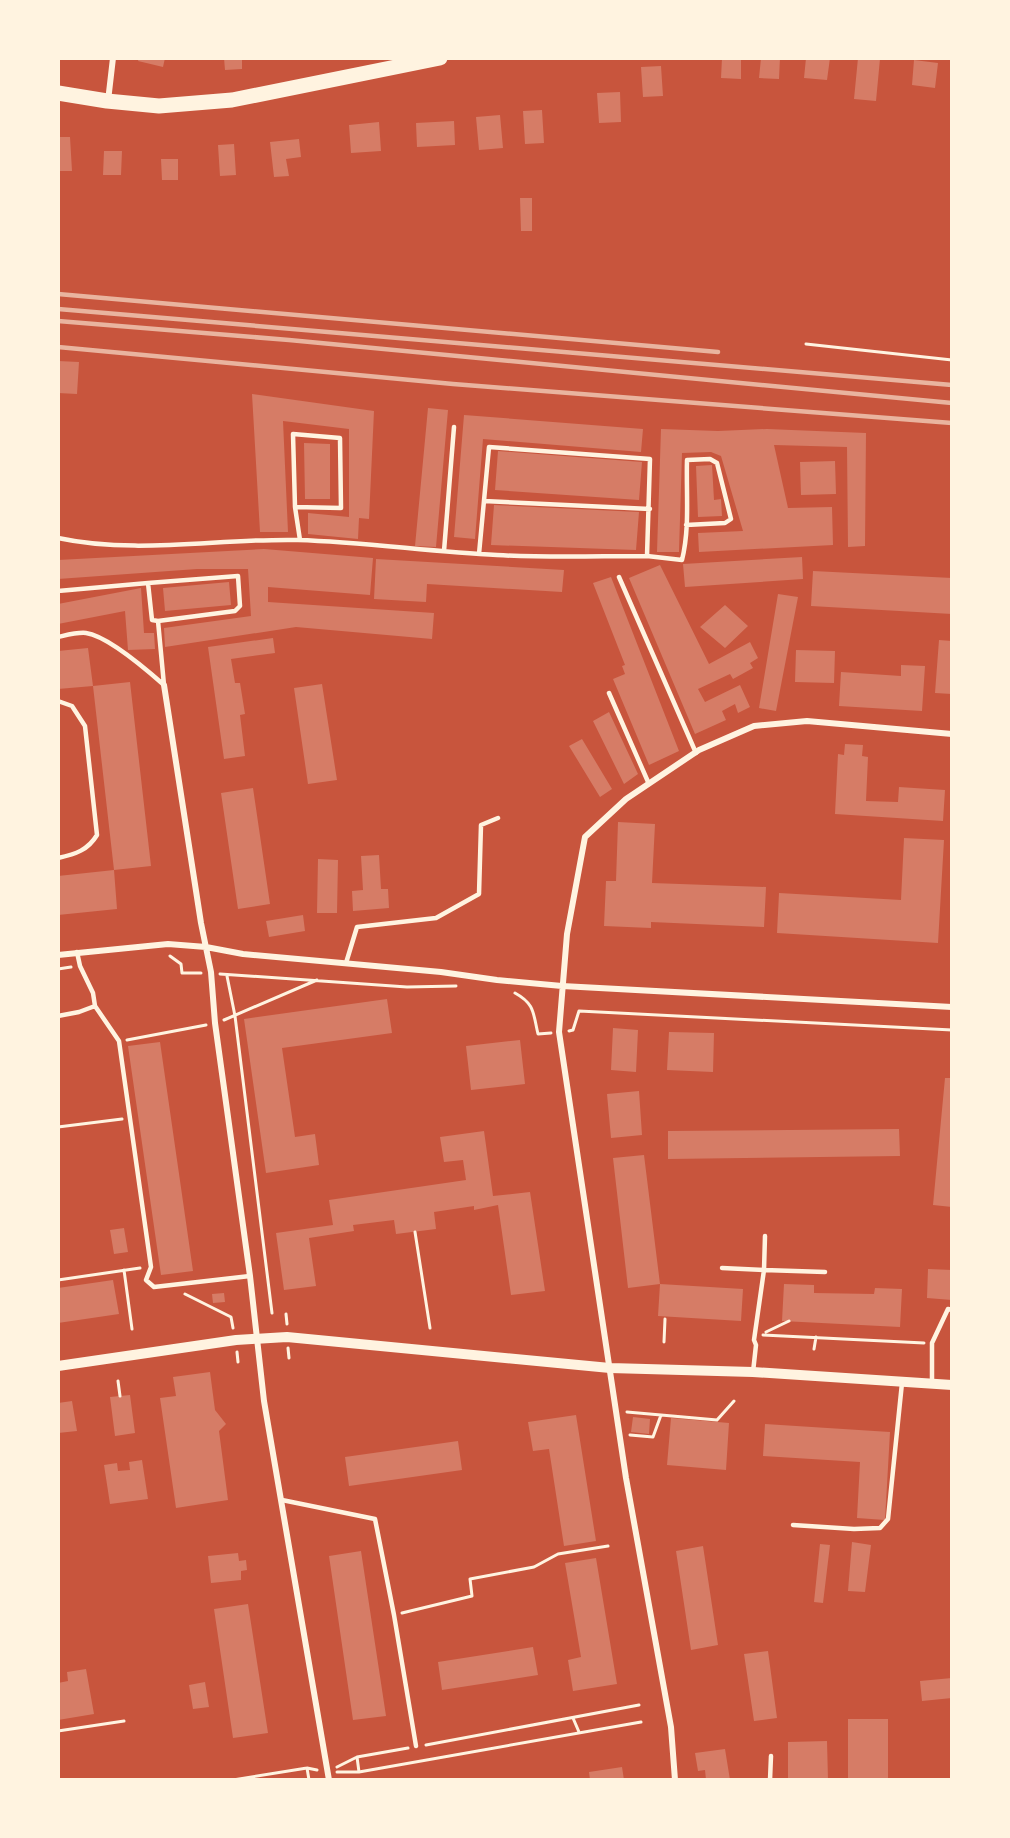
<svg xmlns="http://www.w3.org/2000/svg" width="1010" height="1838" viewBox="0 0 1010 1838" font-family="Overpass,sans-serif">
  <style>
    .building { fill: #d67c66 }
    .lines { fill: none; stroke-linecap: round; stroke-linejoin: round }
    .path { stroke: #fff3e0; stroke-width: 3 }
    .service { stroke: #fff3e0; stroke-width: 4.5 }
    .minor { stroke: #fff3e0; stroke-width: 6 }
    .tertiary { stroke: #fff3e0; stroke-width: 10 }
    .primary { stroke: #fff3e0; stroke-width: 15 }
    .rail { stroke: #e9b49f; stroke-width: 4.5 }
  </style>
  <rect width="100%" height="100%" fill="#c8553d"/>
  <path class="building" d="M139,58H165L163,67L138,61Z
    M224,58H242V69L225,70Z
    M722,58H741V79L721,78Z
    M761,58H780L779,79L759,78Z
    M806,58H830L827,80L804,78Z
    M858,58L880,59L876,101L854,99Z
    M914,60L938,63L935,88L912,85Z
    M661,66L663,96L643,97L641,67Z
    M620,92L621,122L599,123L597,93Z
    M542,110L544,143L525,144L523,111Z
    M500,115L503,148L479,150L476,117Z
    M454,121L455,145L417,147L416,123Z
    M379,122L381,151L351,153L349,125Z
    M58,137H70L72,171H58Z
    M299,139L301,157L286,159L289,176L274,177L270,142Z
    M234,144L236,175L220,176L218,145Z
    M104,151H122L121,175H103Z
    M161,159H178V180H162Z
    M520,198H532V231H521Z
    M58,361L79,362L77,394L58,393Z
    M252,394L374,411L369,519L359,518L358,539L308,534V513L349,517V429L283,421L288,532H260Z
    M428,408L448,410L436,547L415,546Z
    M464,415L643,429L641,452L483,439L475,539L454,537Z
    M661,429L718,431L767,429L866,433L865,546L848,547L847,447L774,445L788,508L832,507L833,545L699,552L698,533L743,531L721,456L711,452L682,453L679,552H657Z
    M304,443L330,444V499H305Z
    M498,451L642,462L639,500L495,490Z
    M835,461L836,494L801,495L800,462Z
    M712,465L714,500L721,499L722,516L698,517L696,466Z
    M494,505L639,512L636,550L491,545Z
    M264,549L373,558L370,595L268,587V602L434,613L432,639L296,627L165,647L164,628L251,616L248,569H197L58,579V560Z
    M802,557L803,579L685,587L683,564Z
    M376,559L564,570L562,592L427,584L426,602L374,599Z
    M660,565L709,664L750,642L758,658L750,663L753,668L733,679L730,674L698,689L705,702L740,685L750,707L738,713L735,704L722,711L726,720L695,734L629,578Z
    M813,571L952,578V614L811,606Z
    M611,577L679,751L649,765L613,679L625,674L622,666L625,665L593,583Z
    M229,582L231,605L165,611L163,588Z
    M141,588L144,633H154L155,649L128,650L125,611L58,624V604Z
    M778,594L798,597L776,711L759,708Z
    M725,605L748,626L725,648L700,627Z
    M273,638L275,653L231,659L235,683H240L245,714L240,715L245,756L224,759L208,647Z
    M939,640L952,641V694L935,693Z
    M88,648L93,686L58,689V651Z
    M796,650L835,651L834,683L795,682Z
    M901,665L925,666L922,711L839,706L841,672L901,676Z
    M130,682L151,866L114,870L93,686Z
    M322,684L337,780L308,784L294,688Z
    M609,712L638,774L624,784L593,721Z
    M582,739L612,789L600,797L569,746Z
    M845,744L863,745L862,756L868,757L866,801L898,802L899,787L945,790L943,821L835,814L838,754L844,755Z
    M253,788L270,904L238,909L221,793Z
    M618,822L655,824L652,883L766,887L764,927L651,922V928L604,926L606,881H616Z
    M904,838L944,840L938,943L777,933L779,893L901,900Z
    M379,855L381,889H388L389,908L353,911L352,891L363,890L361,856Z
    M318,859L338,860L337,913H317Z
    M114,870L117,909L58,915V876Z
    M303,915L305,931L269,937L266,921Z
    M387,999L392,1033L282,1048L295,1137L315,1134L319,1165L266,1173L244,1019Z
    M613,1028L638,1030L636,1072L611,1070Z
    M669,1032L714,1033L713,1072L667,1070Z
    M520,1040L525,1084L471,1090L466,1046Z
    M160,1042L193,1271L161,1275L128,1046Z
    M945,1078H952V1207L933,1205Z
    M639,1091L642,1135L611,1138L607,1094Z
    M899,1129L900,1156L668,1159V1131Z
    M484,1131L493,1196L530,1192L545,1291L511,1295L498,1205L474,1210V1206L434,1212L436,1229L396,1234L394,1220L353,1225L354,1231L309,1238L316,1286L284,1290L276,1233L333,1225L329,1200L466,1180L463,1160L444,1162L440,1137Z
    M644,1155L660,1284L628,1288L613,1158Z
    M124,1228L128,1252L114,1254L110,1230Z
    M928,1269L952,1270V1300L927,1298Z
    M113,1280L119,1314L58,1323V1288Z
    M660,1284L743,1289L741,1321L658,1316Z
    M784,1284L814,1285V1293L874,1294L875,1288L902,1289L900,1327L782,1321Z
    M224,1293L225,1302L213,1303L212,1294Z
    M210,1372L215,1410L226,1424L219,1431L228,1500L176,1508L160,1398L176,1396L173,1377Z
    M130,1395L135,1433L115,1436L110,1397Z
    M72,1401L77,1431L58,1433V1403Z
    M576,1415L596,1541L564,1546L549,1449L533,1451L528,1422Z
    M633,1417L650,1419L649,1434L631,1432Z
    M671,1418L729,1423L726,1470L667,1465Z
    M765,1424L890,1432L885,1520L857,1518L860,1462L763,1456Z
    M458,1441L462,1470L349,1486L345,1457Z
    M142,1460L148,1499L110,1504L104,1465L117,1463L118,1471L130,1470L129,1462Z
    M852,1542L871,1545L865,1592L848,1591Z
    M820,1544L830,1545L823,1603L814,1602Z
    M703,1546L718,1645L691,1650L676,1551Z
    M361,1551L386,1716L353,1720L329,1556Z
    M238,1553L239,1561L246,1560L247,1570L241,1571V1580L211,1583L208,1556Z
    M596,1558L617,1684L573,1691L568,1660L581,1657L565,1563Z
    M248,1604L268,1733L233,1738L214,1609Z
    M533,1647L538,1675L442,1690L438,1662Z
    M768,1651L777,1718L754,1721L744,1654Z
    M86,1669L94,1714L58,1720V1683L68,1681L67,1672Z
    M952,1678V1698L922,1701L920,1681Z
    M205,1682L209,1707L193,1709L189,1685Z
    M848,1719H888V1780H848Z
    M827,1741L828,1780H788V1742Z
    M725,1749L730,1780H706L705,1770L698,1771L695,1753Z
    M622,1767L624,1780H590L589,1772Z"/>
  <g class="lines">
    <path class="path" d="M806,344L952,360
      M170,956L181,964L182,973H201
      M58,969L71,967
      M220,974L407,987L456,986
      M227,976L235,1016L272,1313
      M515,993C535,1004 533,1013 538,1034L551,1033
      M224,1020L317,980
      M569,1031L573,1030L579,1011L952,1030
      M127,1040L206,1025
      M58,1127L122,1119
      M415,1232L430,1328
      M124,1270L132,1329
      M58,1280L140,1268
      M185,1294L231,1317L233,1328
      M286,1314L287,1324
      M766,1332L789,1321
      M763,1335L924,1343
      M664,1342L665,1319
      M288,1348L289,1358
      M814,1349L816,1337
      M237,1352L238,1362
      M118,1381L120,1396
      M627,1412L661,1415
      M630,1435L653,1437L661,1415L717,1420L734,1401
      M402,1613L472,1596L470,1579L534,1567L558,1554L608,1546
      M573,1718L579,1732
      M58,1731L124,1721
      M426,1745L639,1705
      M357,1757L359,1772
      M337,1767L357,1757L408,1748
      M307,1768L309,1780
      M337,1772H359L641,1722
      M233,1780L307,1768L317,1770"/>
    <path class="service" d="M484,501L650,509
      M295,507L341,508L340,438L293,434L295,507L300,540
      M58,538C137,555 219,538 298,540C365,542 431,552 497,555C547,558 597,556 647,556L650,459L489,447L479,554
      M444,551L454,427
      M647,556L682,560C690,528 686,493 687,460L710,459L717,463L731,519L725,523L686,525
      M619,577L696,753
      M58,591L148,583
      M158,621L235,611L240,606L238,576L148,583L152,620L158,621L164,685
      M58,637C67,635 78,632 86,633C107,636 147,670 164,685
      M609,693L649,784
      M58,701L72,706L85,726L97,835C88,850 76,854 58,858
      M77,952L80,966L93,993L95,1006L119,1041L151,1267L146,1280L154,1287L250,1276
      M346,963L357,927L436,918L479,894L481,825L498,818
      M58,1016L79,1012L95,1006
      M722,1268L764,1270L765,1236
      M753,1372L756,1345L754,1340L764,1270L825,1272
      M932,1383V1343L948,1309L952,1310
      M282,1500L375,1519L394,1615L416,1746
      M793,1525L854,1529L880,1528L888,1519L902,1383
      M770,1780L771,1756"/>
    <path class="minor" d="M108,101L113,58
      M164,685L201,923L211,972L215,1023L250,1276L264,1401L329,1780
      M58,955L168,944L206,947L243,954L441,972L497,980L562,986L952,1007
      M675,1780L671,1727L626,1478L559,1032L567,934L585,837L626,799L699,750L754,726L807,721L952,734"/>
    <path class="tertiary" d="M58,1366L236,1340L287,1337L610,1368L753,1372L952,1385"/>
    <path class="primary" d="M58,93L107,101L159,106L232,100L440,58"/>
    <path class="rail" d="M58,294L718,352
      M58,309L952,385
      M58,321L289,340L952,403
      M58,347L453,384L952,423"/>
  </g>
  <rect width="1010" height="1838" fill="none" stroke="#fff3e0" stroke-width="120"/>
</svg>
